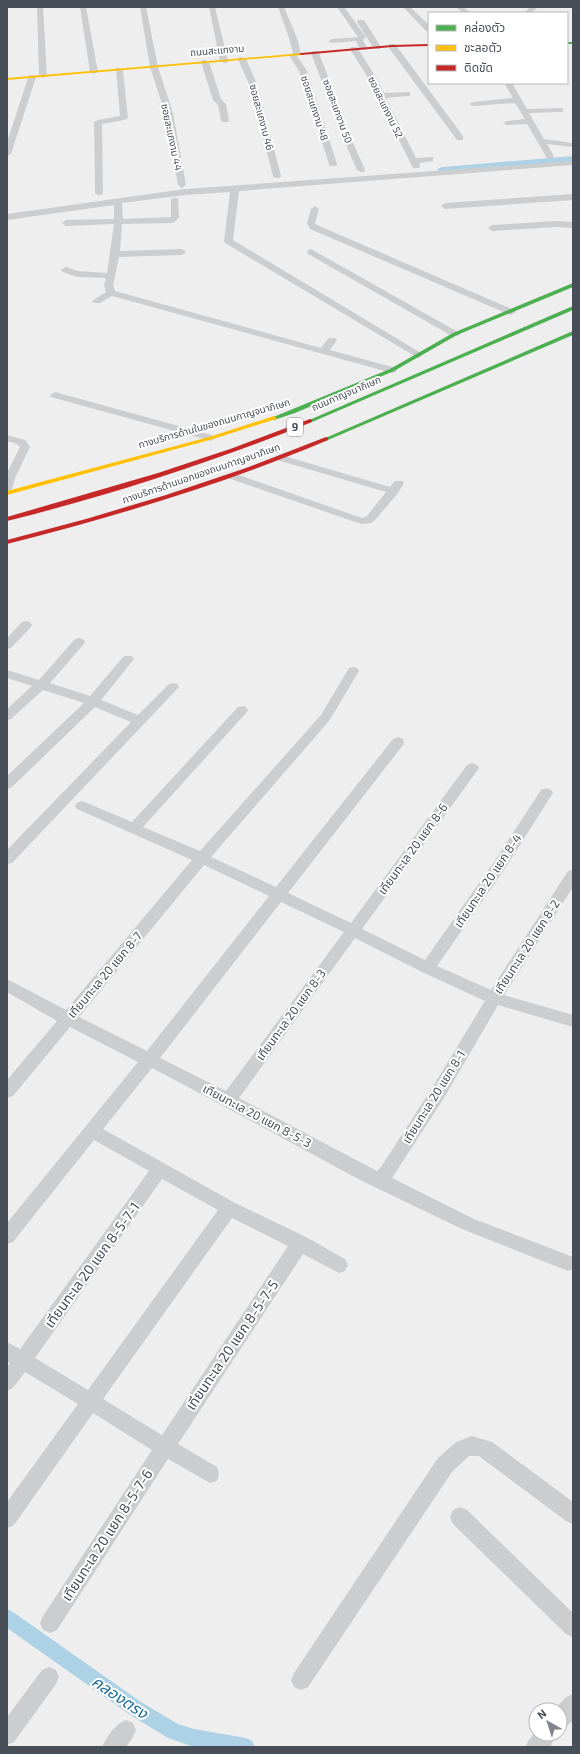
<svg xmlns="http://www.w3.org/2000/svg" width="580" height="1754" viewBox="0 0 580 1754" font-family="'Exo 2','Noto Sans Thai',sans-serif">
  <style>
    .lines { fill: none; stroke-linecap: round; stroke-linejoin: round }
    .canal { fill: #aed2e5; fill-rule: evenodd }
    .river { fill: #aed2e5; fill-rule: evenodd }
    .street { fill: #cbcdcf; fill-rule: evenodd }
    .fast { fill: #4caf50; fill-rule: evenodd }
    .slow { fill: #ffc107; fill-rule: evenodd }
    .jam { fill: #c62828; fill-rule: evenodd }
    .labels { text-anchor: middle; stroke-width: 4; stroke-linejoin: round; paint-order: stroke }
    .far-street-label { font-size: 10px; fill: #484e58; stroke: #fff }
    .shield { fill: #fff; stroke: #7f838a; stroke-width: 1 }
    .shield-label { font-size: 11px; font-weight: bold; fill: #484e58 }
    .street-label { font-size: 12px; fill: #484e58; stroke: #fff }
    .near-street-label { font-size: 14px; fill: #484e58; stroke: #fff }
    .near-water-label { font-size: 16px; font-style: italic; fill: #1c6d97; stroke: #fff }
  </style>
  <rect width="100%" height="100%" fill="#efeeee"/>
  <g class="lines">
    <path class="canal" d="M7,1609L13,1612L141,1702L178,1724L194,1729L246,1738L252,1741L255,1747H194L168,1738L129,1714L7,1628Z"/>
    <path class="river" d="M573,156V164L443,175L439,174L437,171L439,168L443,167Z"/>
    <path class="street" d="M37,7H43L47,76L43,78L39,76Z
      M80,7H86L98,72L94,74L90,72Z
      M140,7H146L158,67L173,113L186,185L182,188L178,185L165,113L150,67Z
      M209,7H215L228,61L227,63H224L220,61Z
      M278,7H284L297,38L301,54L297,56L307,71L337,164L336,166H330L329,164L299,71L289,55L293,53L289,38Z
      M337,7H344L366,37L363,40L367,48L366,50H360L356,41L332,43L328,41L332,39L358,37Z
      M403,7H410L429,25V31H426Z
      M456,7H463L471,13H463Z
      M531,7H538L531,13H523Z
      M358,20H364L381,47L380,49H374L357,22Z
      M389,44H395L463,136V140H457L389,48Z
      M351,47H357L375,76L384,93L410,92V96H407L386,98L416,158L433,157V161L419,163L420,166L419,168H413L367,76L350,49Z
      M312,51H318L319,53L351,138L365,170L364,172H361L357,170L343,138L311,53Z
      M239,57H242L246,59L257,84L281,176L280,178H274L273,176L249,84L238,59Z
      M202,60H205L209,62L221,99L226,104L229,120L228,122H222L221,120L218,105L213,100L201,62Z
      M116,68H119L123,70L128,118L124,120L102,124L103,193L99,196L95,193L94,122L98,120L120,116Z
      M29,75H35L36,77L11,154L7,156V142Z
      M504,83H512L527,109L563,108V112H560L529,113L544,139L572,143V147L547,144L554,156L553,158H547L527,124L507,125L503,123L507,121L525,119L515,103L473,106L469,104L473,102L513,98Z
      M573,161V165L239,191L233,240L421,353L423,355L418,358L225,243L224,241L230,192L185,195L122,203L123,219L171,217V200L172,198H178L179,218L173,223L122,224L120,251L182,249L186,252L182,255L119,257L113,285L115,291L321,348L329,338H335L337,340L330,350L396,368L397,370L396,372L392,373L112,296L100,303H94L92,301L106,292L104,285L106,278L77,277L63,272L61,270L66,267L78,271L107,273L114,224L66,226L62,223L66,220L114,219V205L7,220V214L185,189Z
      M573,194V200L445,209L441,206L445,203Z
      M315,206L319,209L315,223L317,225L514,310L516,312L511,315L508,314L310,229L307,223L311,209Z
      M557,221L573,222V228L557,227L492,231L488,228L492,225Z
      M311,249L458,332L460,334L458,336H452L308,254L307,252L308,250Z
      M55,392L215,436L216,438L211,441L51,397L50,395Z
      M7,435L25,440L30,447L15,478L12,489L7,492V473L20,447L17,444L7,441Z
      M281,455L390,487L395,481H403L404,483L398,493L375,520L371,523L361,524L228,478L227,476L228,474H236L362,518L367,516L386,492L277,460L276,458Z
      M26,621L30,622L32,625L30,628L11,648L7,649V638L22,622Z
      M79,638L83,639L85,642L83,645L50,683L90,696L124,656H132L134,659L101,700L138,715L169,684L173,683L177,684L179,687L12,863L7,864V850L131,722L95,707L12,787L7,789V776L84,703L43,690L11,719L7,720V709L32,686L7,678V670L39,680L75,639Z
      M353,667L357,668L359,671L329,721L211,857L276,887L393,739L398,737L403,739L404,742L403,745L288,893L351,923L467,765L472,763L477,765L479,768L477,771L362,929L425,960L494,862L541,790L546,788L551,790L553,793L551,796L504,870L437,966L491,990L568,871L573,870V887L504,995L573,1015V1027L498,1005L444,1098L392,1178L474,1219L573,1257V1269L568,1271L462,1229L358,1179L205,1096L152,1068L103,1129L235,1203L306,1237L345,1259L348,1265L345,1271L339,1273L303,1254L178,1444L217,1467L219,1474L217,1481L210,1483L168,1459L57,1630L50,1633L43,1630L40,1623L43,1616L152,1450L93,1413L14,1525L7,1528V1502L78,1404L25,1372L13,1388L7,1391V1367L10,1363L7,1361V1342L20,1349L149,1171L94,1140L13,1242L7,1244V1223L138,1062L70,1027L13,1096L7,1098V1080L57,1021L7,992V979L66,1010L192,860L77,809L75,806L77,803L82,801L87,803L132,822L238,707L242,706L246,707L248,710L246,713L143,827L200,851L321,715L349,668ZM204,865L269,896L147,1051L79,1017ZM281,902L344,932L226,1091L160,1058ZM355,938L422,972L485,1001L432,1088L381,1167L377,1171L239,1098ZM162,1179L218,1210L88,1390L35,1358ZM232,1218L288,1246L162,1435L103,1399Z
      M472,1436L492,1442L573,1502V1524L566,1521L479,1456H469L452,1472L308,1687L301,1690L294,1687L291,1680L294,1673L438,1458L456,1442Z
      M460,1507L467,1510L573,1613V1637L566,1634L453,1524L450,1517L453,1510Z
      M49,1667L56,1670L59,1677L56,1684L14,1742L7,1745V1717L42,1670Z
      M573,1694V1720L567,1726L560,1729V1710H554L566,1697Z
      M126,1720L133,1723L136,1730L133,1737L126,1747H102C107,1736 115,1724 126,1720Z
      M536,1731V1734H557L550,1747H525L529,1740Z"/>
    <path class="fast" d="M567,42H573V44H567Z
      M573,283V287L457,335L394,371L295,413L274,420L271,418L390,369L453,333Z
      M573,306V310L312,422H308L307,421Z
      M573,331V335L328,440L326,441L323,439Z"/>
    <path class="slow" d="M303,53V55H301L7,80V78Z
      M274,416L277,418L276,419L213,439L7,495V491L209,437Z"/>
    <path class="jam" d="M429,44V46L392,47L301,55L299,54L301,53L392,45Z
      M310,419L312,420V422C213,462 111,495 7,521V517L158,473L233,448Z
      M326,437L328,438V440C224,484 117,516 7,544V540L86,519L166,495L246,468Z"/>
  </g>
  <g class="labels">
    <g class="far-street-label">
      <text transform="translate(217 50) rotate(-5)" y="4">ถนนสะแกงาม</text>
      <text transform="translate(386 107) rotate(64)" y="4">ซอยสะแกงาม 52</text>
      <text transform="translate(315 108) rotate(72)" y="4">ซอยสะแกงาม 48</text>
      <text transform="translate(338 111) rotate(70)" y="4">ซอยสะแกงาม 50</text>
      <text transform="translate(262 117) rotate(75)" y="4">ซอยสะแกงาม 46</text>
      <text transform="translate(172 137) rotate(78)" y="4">ซอยสะแกงาม 44</text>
      <text transform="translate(346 393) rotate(-23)" y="4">ถนนกาญจนาภิเษก</text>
      <text transform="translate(214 423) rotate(-16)" y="4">ทางบริการด้านในของถนนกาญจนาภิเษก</text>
      <text transform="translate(201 473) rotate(-19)" y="4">ทางบริการด้านนอกของถนนกาญจนาภิเษก</text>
    </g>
    <rect class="shield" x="287" y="418" width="16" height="18" rx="3"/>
    <g class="shield-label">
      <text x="295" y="431">9</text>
    </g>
    <g class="street-label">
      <text transform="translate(413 849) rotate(-54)" y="4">เทียนทะเล 20 แยก 8-6</text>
      <text transform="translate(488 881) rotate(-56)" y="4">เทียนทะเล 20 แยก 8-4</text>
      <text transform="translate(527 947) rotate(-57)" y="4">เทียนทะเล 20 แยก 8-2</text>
      <text transform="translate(105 975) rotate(-50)" y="4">เทียนทะเล 20 แยก 8-7</text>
      <text transform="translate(291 1015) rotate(-54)" y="4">เทียนทะเล 20 แยก 8-3</text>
      <text transform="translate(434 1097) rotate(-58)" y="4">เทียนทะเล 20 แยก 8-1</text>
      <text transform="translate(257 1116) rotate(28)" y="4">เทียนทะเล 20 แยก 8-5-3</text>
    </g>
    <g class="near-street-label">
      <text transform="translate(92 1265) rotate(-54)" y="5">เทียนทะเล 20 แยก 8-5-7-1</text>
      <text transform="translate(232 1345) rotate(-56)" y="5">เทียนทะเล 20 แยก 8-5-7-5</text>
      <text transform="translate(107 1535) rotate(-57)" y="5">เทียนทะเล 20 แยก 8-5-7-6</text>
    </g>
    <g class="near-water-label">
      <text transform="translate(120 1697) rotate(34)" y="6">คลองตรง</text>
    </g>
  </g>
  <rect width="580" height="1754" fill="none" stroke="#484e58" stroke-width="16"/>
  <rect x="428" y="12" width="140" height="72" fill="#ffffff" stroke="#b6b8bc"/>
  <rect x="436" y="25" width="20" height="6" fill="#4caf50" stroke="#b6b8bc"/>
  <text x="464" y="32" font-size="12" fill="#484e58">คล่องตัว</text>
  <rect x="436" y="45" width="20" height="6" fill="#ffc107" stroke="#b6b8bc"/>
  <text x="464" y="52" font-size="12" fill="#484e58">ชะลอตัว</text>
  <rect x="436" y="65" width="20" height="6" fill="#c62828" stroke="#b6b8bc"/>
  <text x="464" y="72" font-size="12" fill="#484e58">ติดขัด</text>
  <g transform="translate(548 1722) rotate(321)"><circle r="19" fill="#ffffff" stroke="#b6b8bc"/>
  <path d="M0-3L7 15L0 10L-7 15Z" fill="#82868c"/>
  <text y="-6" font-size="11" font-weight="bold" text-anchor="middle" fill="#484e58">N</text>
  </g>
</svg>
